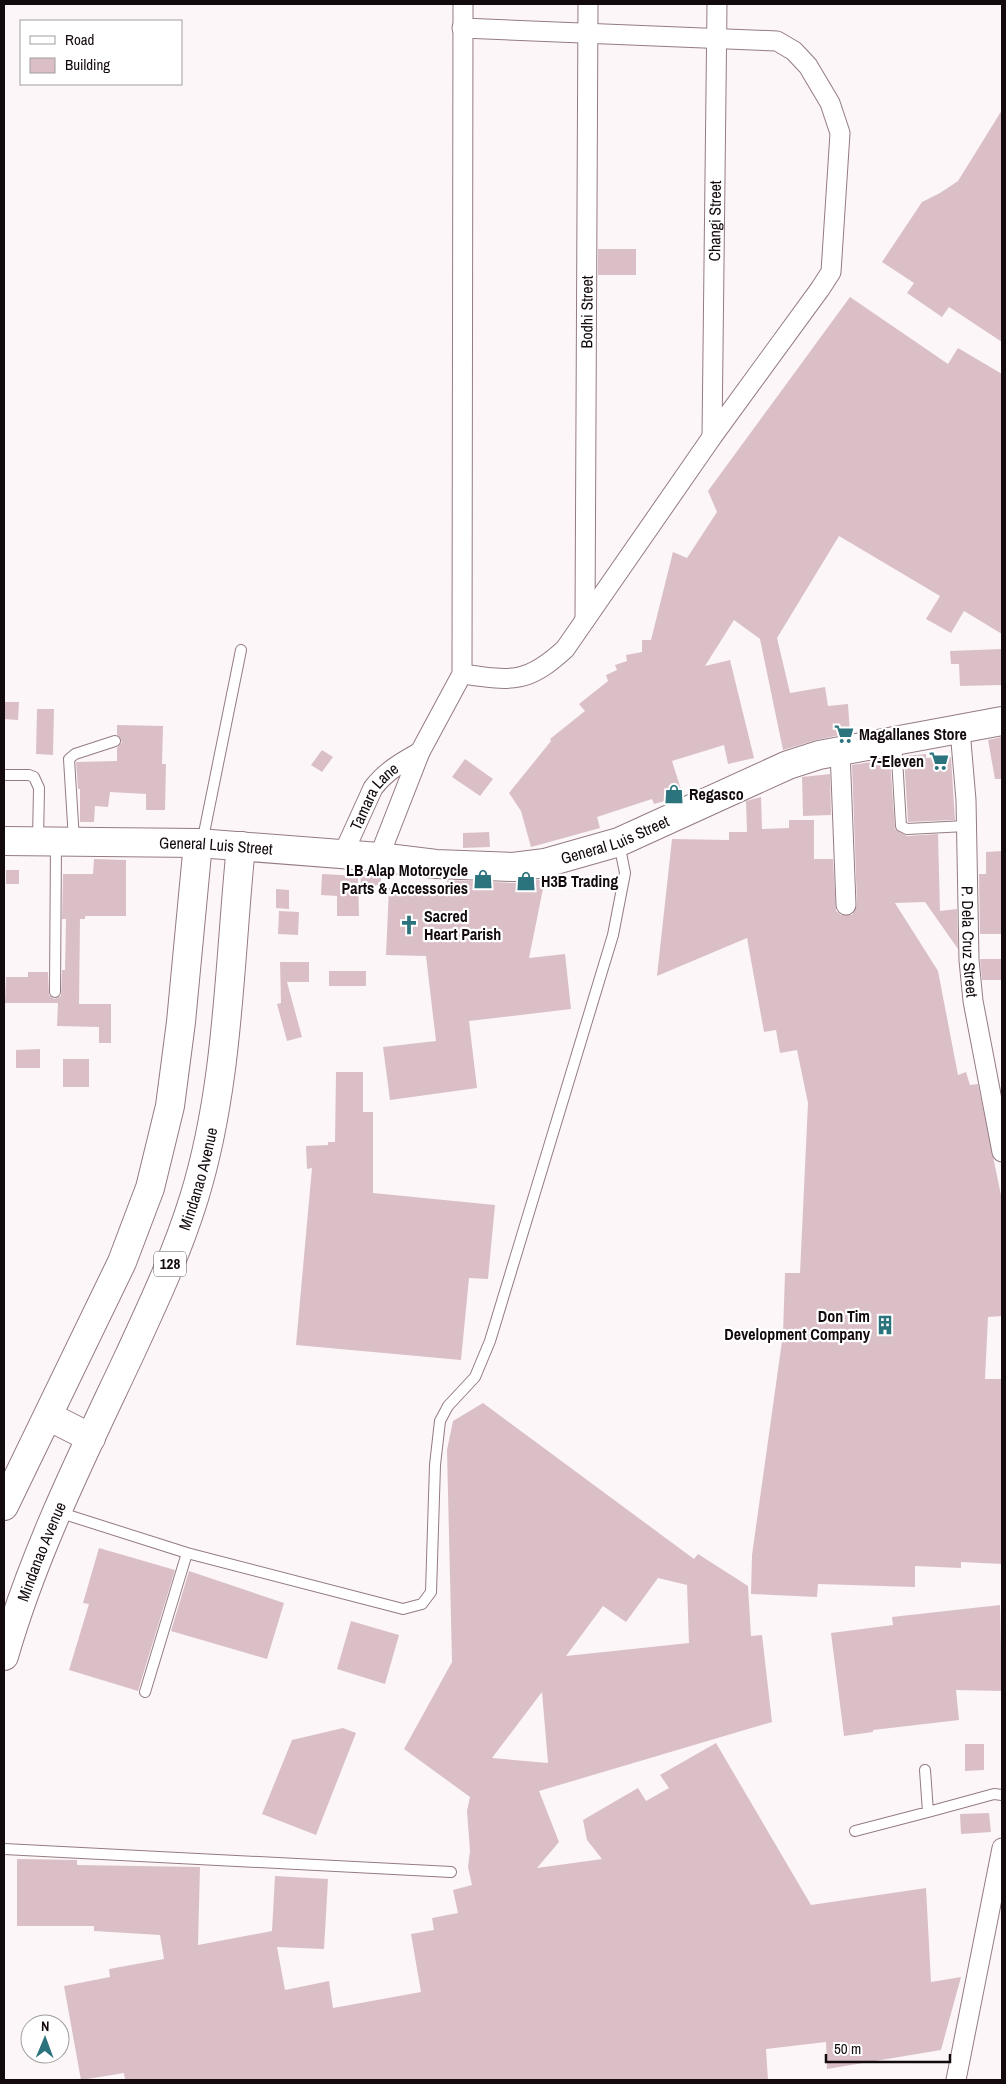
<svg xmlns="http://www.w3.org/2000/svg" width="1006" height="2084" viewBox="0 0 1006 2084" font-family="'Archivo Narrow',sans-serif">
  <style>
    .building { fill: #dbbfc7; fill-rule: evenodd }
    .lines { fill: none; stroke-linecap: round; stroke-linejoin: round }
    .lane-casing { stroke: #957b83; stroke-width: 12 }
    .street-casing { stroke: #957b83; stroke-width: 21 }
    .primary-casing { stroke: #957b83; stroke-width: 30 }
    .lane { stroke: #fff; stroke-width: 10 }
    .street { stroke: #fff; stroke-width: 19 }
    .primary { stroke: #fff; stroke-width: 28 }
    .labels { text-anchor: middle; stroke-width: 4.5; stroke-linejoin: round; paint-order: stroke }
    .shield { fill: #fff; stroke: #5a5456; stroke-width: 1 }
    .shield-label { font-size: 15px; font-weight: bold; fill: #130a0d }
    .street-label { font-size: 16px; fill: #130a0d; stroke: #fff }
    .poi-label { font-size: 16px; font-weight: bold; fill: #130a0d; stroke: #fff; text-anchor: start }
  </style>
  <rect width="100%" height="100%" fill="#fcf6f8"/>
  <path class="building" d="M1002,110V342L949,307L942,317L907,293L914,283L882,262L922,202L940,193L958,181Z
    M598,249H636V275H598Z
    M850,297L948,364L958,348L1002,374V634L964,611L951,633L926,619L940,596L839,536L777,638L790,693L825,687L828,706L848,704L850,733L816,740L783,750L760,639L734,620L705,666L730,660L754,758L728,764L724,745L672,761L683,796L654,804L652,799L597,817L600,828L531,847L521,811L509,793L551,741L550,739L585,711L579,704L608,681L606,675L617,670L615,665L627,661L626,655L642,652V640H651L673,552L687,558L717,512L708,491Z
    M1002,649V685L960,686L959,664H951L950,651Z
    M4,702H19L18,720L4,719Z
    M37,709H54L53,755L36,754Z
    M117,725L163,726L162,764H166L165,810H146V794L110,792L108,807L95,806L94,822H80V789H78L76,762L117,761V748L122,742L117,735Z
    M1002,737V779H995L988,740Z
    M322,750L333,757L322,772L311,765Z
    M926,754V758L951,757L955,820L908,822L904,756Z
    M465,759L493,779L480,796L452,777Z
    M890,759L895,829L907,836L938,834L940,911L957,909L958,949L925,902L895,903L938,971L958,1075L966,1072L970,1085L978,1084L1002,1200V1316L988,1317L985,1379H1002V1564L961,1562V1568L915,1566V1587L818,1584L817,1597L751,1594L752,1555L783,1334L785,1273H800L808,1103L797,1050L780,1053L776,1030L764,1032L747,938L657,976L672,839L729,840V832H747L746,801L761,797L762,829L789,828V820H814V859H833L836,911L841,915H852L857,905L852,765Z
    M830,774L831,815L803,816L802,777Z
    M489,832L490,847L463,848V833Z
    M1002,851V934H980L979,874H986V852Z
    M94,859L126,860V916H85V919H80L79,1004H111V1043H99V1027L57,1026L58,1003H5L6,977H28V972H48L49,995L54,999L61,996L62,970H65L66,919H62L63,874H93Z
    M6,870H19V884H6Z
    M360,871L381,873V885L361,886Z
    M322,874L358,876L359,916H337V896L321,895Z
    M545,879L529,958L565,954L571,1009L469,1021L477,1088L390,1100L383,1047L436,1041L426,956L386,955L389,888L435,890V885H448L447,880L513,883Z
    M276,889L289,890V909L276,908Z
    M279,911L299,912L298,935L278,934Z
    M980,959H1002V980H982Z
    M280,962H309V982H287L302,1037L287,1041L277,1004L281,1003Z
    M329,971H366V986H329Z
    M40,1049V1068H16V1050Z
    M63,1059H89V1087H63Z
    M336,1072H363V1112H373V1193L495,1205L488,1279L469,1278L461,1360L296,1345L312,1168L307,1169L306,1146L328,1145V1142H335Z
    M483,1403L694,1559L698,1554L748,1586L751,1636L762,1635L772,1722L539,1791L559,1842L537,1868L602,1859L587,1840L583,1820L638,1788L646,1801L669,1788L660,1775L716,1743L811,1905L926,1888L931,1982L961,1977L941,2050L827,2069L826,2042L766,2049L768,2080H125L124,2073L81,2080L64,1986L110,1977L109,1969L164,1959L160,1935L94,1931V1926H17V1859L77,1860V1865L200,1867L198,1945L272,1931L275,1876L328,1879L324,1949L277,1947L285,1990L329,1981L333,2008L421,1992L411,1934L434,1930L432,1918L458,1913L453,1890L472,1885L468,1867L470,1851L467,1811L470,1797L404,1749L452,1662L447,1450L453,1421ZM658,1578L687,1585L689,1643L566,1656L603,1606L626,1622ZM542,1692L548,1763L492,1758Z
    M99,1548L175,1570L138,1691L69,1670L89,1604L83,1603Z
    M189,1571L284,1603L267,1659L171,1631Z
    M1000,1605L1002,1691L956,1690L959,1720L873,1730V1732L844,1736L831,1633L893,1625L892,1617Z
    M351,1621L399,1635L385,1684L337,1669Z
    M343,1728L356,1733L316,1835L262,1814L292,1740Z
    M965,1744H984V1770L965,1771Z
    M989,1813L991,1832L961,1834L960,1814Z"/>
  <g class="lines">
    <defs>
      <path id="lane" d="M896,741L901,826L907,829L966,826
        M4,775H29L34,777L39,788L38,840
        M74,840L69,759L75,754L115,741
        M202,843L241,650
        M55,992L56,842
        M58,1512L187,1553L403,1609L422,1604L431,1592L435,1465L440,1421L448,1406L475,1377L490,1341L613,935L625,873L619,843
        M145,1692L187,1553
        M925,1770L928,1812L994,1794L1002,1795
        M855,1831L928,1812
        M4,1849L451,1872"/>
      <g id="street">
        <path id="s1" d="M712,437L717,4"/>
        <path id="s2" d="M585,620L588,4"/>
        <path d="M462,674C512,681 527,684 565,649L712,437L820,289L831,272L840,133L830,103L808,66L794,51L777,41L462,28"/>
        <path id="s3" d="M960,730L966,800L969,960L973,1001L1002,1152"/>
        <path d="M840,750L846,905"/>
        <path id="s4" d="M343,854L373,788C386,771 402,762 420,752"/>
        <path d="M379,857L420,752L462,674L463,4"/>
        <path d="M956,2080L1002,1848"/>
      </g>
      <g id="primary">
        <path id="s5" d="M4,841L198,843L379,857L436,864L513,867L545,863L619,842L788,765L819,755L1002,721"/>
        <path d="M48,1416L91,1438"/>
        <path d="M4,1506L122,1262L150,1188L170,1106L181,1022L198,843"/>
        <path id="s6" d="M4,1656C34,1552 83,1454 129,1356C153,1304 177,1253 194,1198C229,1085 229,963 241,846"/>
      </g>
    </defs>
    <use href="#lane" class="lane-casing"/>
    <use href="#street" class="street-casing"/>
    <use href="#primary" class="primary-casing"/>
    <use href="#lane" class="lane"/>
    <use href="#street" class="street"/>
    <use href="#primary" class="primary"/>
  </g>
  <defs>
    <symbol id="supermarket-bare" viewBox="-9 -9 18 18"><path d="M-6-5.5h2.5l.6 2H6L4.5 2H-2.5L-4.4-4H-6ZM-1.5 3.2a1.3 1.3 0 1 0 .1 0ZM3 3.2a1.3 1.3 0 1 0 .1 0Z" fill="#2b737d" stroke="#fff" stroke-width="2.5" paint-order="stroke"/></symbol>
    <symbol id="shop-bare" viewBox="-9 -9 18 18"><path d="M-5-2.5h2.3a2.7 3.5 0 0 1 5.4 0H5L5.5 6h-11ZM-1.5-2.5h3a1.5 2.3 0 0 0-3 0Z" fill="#2b737d" stroke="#fff" stroke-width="2.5" paint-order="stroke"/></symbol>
    <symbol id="church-bare" viewBox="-9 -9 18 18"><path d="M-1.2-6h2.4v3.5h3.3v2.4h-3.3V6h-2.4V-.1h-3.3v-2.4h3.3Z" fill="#2b737d" stroke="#fff" stroke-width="2.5" paint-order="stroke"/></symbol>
    <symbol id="building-bare" viewBox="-9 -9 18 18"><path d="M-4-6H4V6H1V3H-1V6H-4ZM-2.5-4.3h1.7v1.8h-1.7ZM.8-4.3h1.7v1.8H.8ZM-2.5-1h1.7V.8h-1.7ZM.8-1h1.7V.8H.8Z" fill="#2b737d" stroke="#fff" stroke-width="2.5" paint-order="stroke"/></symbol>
  </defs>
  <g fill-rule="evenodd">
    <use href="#supermarket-bare" x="830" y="720" width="28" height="28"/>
    <use href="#supermarket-bare" x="925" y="747" width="28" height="28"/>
    <use href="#shop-bare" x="660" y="780" width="28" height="28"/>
    <use href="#shop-bare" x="469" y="865" width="28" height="28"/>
    <use href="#shop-bare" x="512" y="867" width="28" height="28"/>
    <use href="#church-bare" x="395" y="911" width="28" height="28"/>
    <use href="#building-bare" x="871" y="1311" width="28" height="28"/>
  </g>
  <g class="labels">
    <rect class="shield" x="154" y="1251.5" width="32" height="25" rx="4"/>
    <g class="shield-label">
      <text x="170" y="1269">128</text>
    </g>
    <g class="street-label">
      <text dy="6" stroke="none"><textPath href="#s1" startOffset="216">Changi Street</textPath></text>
      <text dy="6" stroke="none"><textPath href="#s2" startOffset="308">Bodhi Street</textPath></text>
      <text dy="6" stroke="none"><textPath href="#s4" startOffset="66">Tamara Lane</textPath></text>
      <text dy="6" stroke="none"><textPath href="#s5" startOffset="616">General Luis Street</textPath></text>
      <text dy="6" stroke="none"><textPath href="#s5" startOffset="212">General Luis Street</textPath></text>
      <text dy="6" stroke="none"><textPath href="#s3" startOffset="212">P. Dela Cruz Street</textPath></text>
      <text dy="6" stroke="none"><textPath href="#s6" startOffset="516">Mindanao Avenue</textPath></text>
      <text dy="6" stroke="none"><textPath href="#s6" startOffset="111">Mindanao Avenue</textPath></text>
    </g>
    <g class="poi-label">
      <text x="859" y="740">Magallanes Store</text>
      <text x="924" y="767" text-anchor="end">7-Eleven</text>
      <text x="689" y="800">Regasco</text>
      <text x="468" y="876" text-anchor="end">LB Alap Motorcycle<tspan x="468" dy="18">Parts &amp; Accessories</tspan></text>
      <text x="541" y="887">H3B Trading</text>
      <text x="424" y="922">Sacred<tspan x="424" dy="18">Heart Parish</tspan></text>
      <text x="870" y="1322" text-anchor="end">Don Tim<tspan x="870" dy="18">Development Company</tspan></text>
    </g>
  </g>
  <rect width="1006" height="2084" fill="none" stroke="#130a0d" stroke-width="10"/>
  <rect x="20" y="20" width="162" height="65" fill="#ffffff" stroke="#a19d9e"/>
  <rect x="30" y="36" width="25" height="8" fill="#ffffff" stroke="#a19d9e"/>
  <text x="65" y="45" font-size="15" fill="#130a0d">Road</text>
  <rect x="30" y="58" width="25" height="15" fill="#dbbfc7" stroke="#a19d9e"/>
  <text x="65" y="70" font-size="15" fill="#130a0d">Building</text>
  <g transform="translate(45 2039) rotate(1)"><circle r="24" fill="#ffffff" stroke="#a19d9e"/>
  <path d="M0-4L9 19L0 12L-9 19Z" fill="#2b737d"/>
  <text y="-8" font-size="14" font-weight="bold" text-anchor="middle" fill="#130a0d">N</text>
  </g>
  <path d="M826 2054v8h124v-8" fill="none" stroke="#130a0d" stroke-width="2.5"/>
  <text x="834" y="2054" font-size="15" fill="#130a0d" stroke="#ffffff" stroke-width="4" paint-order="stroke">50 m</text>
</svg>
